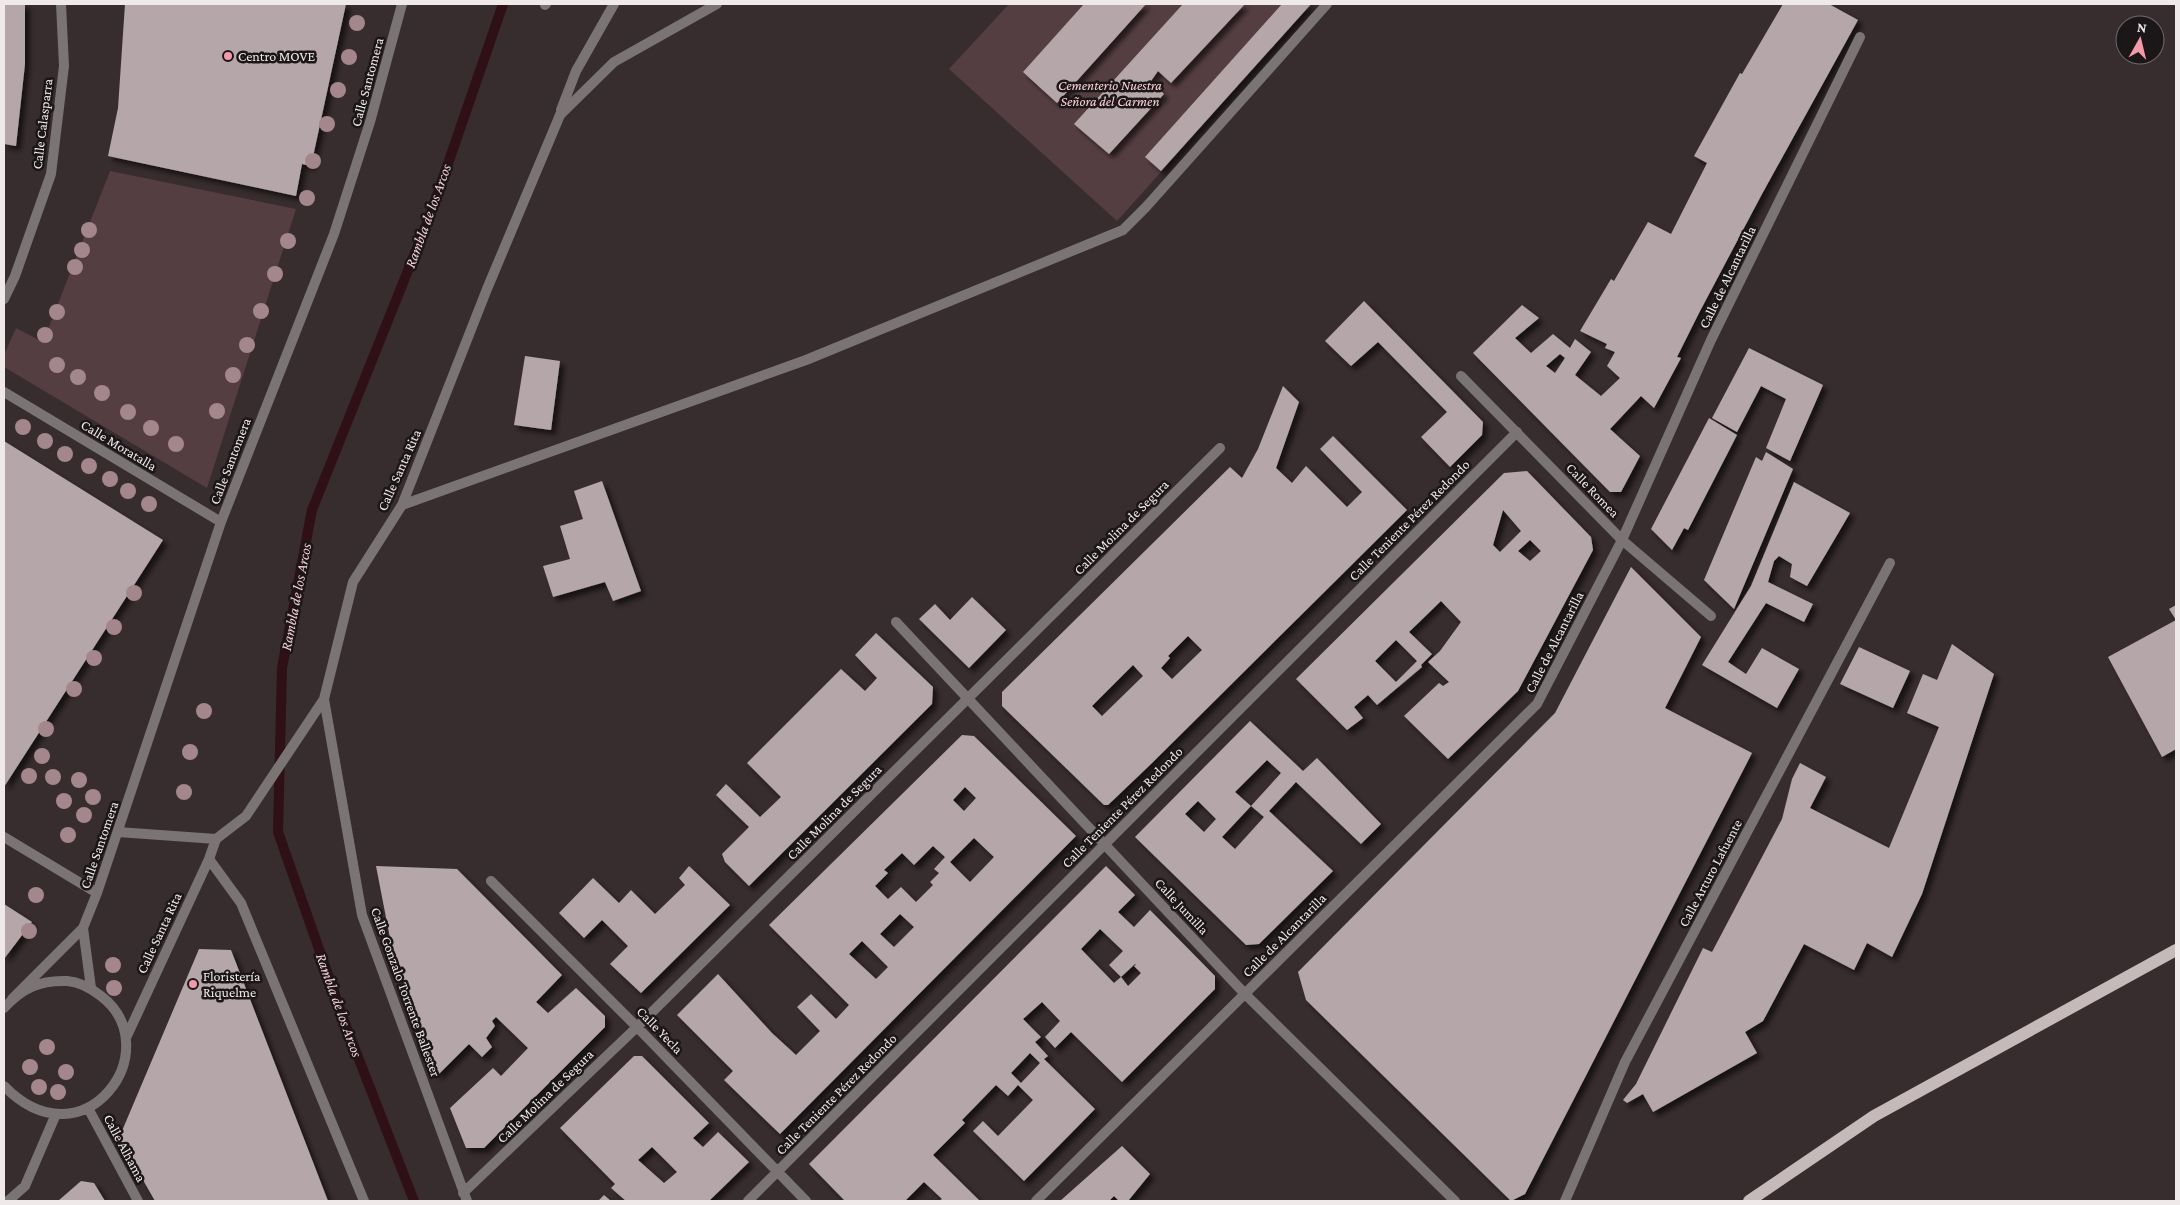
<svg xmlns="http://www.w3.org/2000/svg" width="2180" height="1205" viewBox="0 0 2180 1205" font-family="'Crimson Pro',serif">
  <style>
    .green { fill: #553e41 }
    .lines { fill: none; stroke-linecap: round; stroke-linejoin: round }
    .stream { stroke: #301017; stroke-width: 10 }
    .building { fill: #b5a7a9; fill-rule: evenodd; filter: url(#shadow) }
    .lane { stroke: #7a7475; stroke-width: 10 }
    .street { stroke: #7a7475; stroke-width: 10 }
    .primary { stroke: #c5b9ba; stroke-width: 12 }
    .tree { fill: #a4878c }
    .poi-dot { fill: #f39aaa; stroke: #1b1617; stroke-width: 2 }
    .labels { text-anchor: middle; stroke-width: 5; stroke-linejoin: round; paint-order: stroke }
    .poi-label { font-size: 14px; fill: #f0e9ea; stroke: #1b1617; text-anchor: start }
    .street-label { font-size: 14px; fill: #f0e9ea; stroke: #1b1617 }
    .park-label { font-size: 14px; font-style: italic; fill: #fdd1d8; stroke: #1b1617 }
    .water-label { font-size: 15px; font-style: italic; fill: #f9cdd4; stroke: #1b1617 }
  </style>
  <defs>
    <filter id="shadow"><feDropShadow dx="4.5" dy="4.5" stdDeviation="2.5" flood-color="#0009"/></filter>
  </defs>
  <rect width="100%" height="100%" fill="#372c2e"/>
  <path class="green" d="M1009,4H1312L1117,221L949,69Z
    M110,171L296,209L207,488L4,367V355L16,328L43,342Z"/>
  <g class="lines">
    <path class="stream" d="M414,1201L346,1026L278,832L282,668L312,510L431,213L503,4"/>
  </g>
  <path class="building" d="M4,4H25V64L16,146L4,144Z
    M125,4H346L311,166L302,164L296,196L108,156L118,108Z
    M1084,4H1146L1057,103L1023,72Z
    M1183,4H1245L1171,83L1158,71L1151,81L1164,94L1109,154L1074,124Z
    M1282,4H1311L1161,171L1145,157Z
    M1783,4H1829L1858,20L1762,194L1699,313L1677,357L1681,358L1654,408L1641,396L1610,429L1640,456L1621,492H1610L1473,353L1522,305L1539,318L1515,338L1531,353L1553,334L1570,348L1575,339L1591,352L1575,375L1601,396L1620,378L1607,366L1615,352L1605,348L1607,344L1580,331L1611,279L1614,281L1648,222L1671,234L1707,163L1694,156L1740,73L1742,74ZM1560,354L1565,358L1555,373L1546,366Z
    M1364,301L1483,422L1482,435L1450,467L1421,437L1447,412L1378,342L1351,366L1325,341Z
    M1749,348L1823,385L1790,461L1766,448L1786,399L1761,386L1737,432L1712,418Z
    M525,356L560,361L551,430L514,425Z
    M1283,386L1299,402L1276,468L1292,483L1306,466L1347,507L1362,492L1320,449L1333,436L1407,510L1151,764L1108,805H1104L1002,706V692L1230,467L1242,478L1258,449ZM1188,636L1202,650L1172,679L1161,668L1170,658L1168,656ZM1133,665L1143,676L1102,716L1092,706Z
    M1709,418L1737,435L1688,530L1684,528L1672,550L1651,529Z
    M4,441L163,540L4,787Z
    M1766,452L1793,469L1734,609L1704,580L1756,457L1762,461Z
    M1527,471L1591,537L1593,550L1518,691L1448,759L1404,716L1439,683L1443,686L1449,682L1428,662L1440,651L1461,622L1441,601L1409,632L1432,654L1421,665L1422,667L1377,705L1368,695L1354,707L1363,718L1347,730L1296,679L1504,473ZM1503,510L1521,531L1500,552L1493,545ZM1530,540L1541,551L1530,561L1518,551ZM1396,640L1417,661L1396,682L1375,661Z
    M602,481L641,591L613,601L605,582L553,597L543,566L570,559L560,526L583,519L574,491Z
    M1794,482L1850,513L1807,586L1790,577L1792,564L1779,556L1774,561L1768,582L1813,604L1804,622L1766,603L1728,662L1746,674L1762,648L1799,669L1777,708L1702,665L1751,586Z
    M1631,567L1701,637L1665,708L1752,753L1525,1194L1511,1201L1306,1000L1298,972L1555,713Z
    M972,597L1006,630L969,668L919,619L935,604L950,620Z
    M2176,605V749L2162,757L2108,657L2176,620L2169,609Z
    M876,633L933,687L932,704L749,886L725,862L722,854L749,827L716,795L726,784L760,817L781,797L747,763L841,669L865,691L877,678L855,655Z
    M1952,644L1994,674L1922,894L1892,957L1867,943L1854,970L1804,944L1763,1021L1745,1032L1757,1053L1653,1112L1643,1094L1627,1103L1623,1100L1636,1084L1703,948L1712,952L1782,819L1792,779L1800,763L1826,777L1810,808L1889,848L1939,727L1907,713L1923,674L1937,680Z
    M1859,647L1910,671L1893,708L1840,684Z
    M1250,721L1303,771L1317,758L1381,824L1361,844L1296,782L1269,811L1333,871L1259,944L1246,945L1135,837ZM1267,760L1281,773L1251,806L1264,817L1235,849L1222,837L1251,806L1235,792ZM1198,801L1216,819L1204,832L1185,814Z
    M962,735L974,736L1076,836L780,1134L724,1080L733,1071L677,1015L718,974L772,1033L796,1055L820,1031L797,1007L811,994L836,1019L849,1005L769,925ZM965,787L976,798L964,811L953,800ZM974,838L994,857L970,882L950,862ZM933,846L945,857L934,869L939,873L930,882L933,885L916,902L901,887L888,899L875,886L888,873L884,870L902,853L914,865ZM900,914L914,927L894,947L880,934ZM862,941L888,967L876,979L849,954Z
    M376,866L457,869L562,975L536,1002L548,1013L576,988L605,1016V1027L484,1148H466L450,1108L493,1068L501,1076L528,1048L496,1017L492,1021L495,1026L486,1038L492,1047L482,1057L469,1044L437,1076L396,969Z
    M689,866L730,905L641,993L610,964L628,946L602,920L584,938L559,913L593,878L619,903L631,890L655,914L685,885L679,878Z
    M1106,866L1135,895L1118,912L1134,927L1150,910L1215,976V989L1122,1082L1071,1032L1055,1048L1045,1037L1060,1021L1042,1002L1023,1019L1041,1037L1035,1042L1048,1056L1044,1059L1095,1109L1024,1181L973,1131L983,1121L998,1136L1033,1100L1018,1085L1008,1096L996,1085L962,1120L965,1123L933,1155L980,1201H939L942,1199L924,1182L905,1201H845L809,1164ZM1100,929L1123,951L1109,965L1121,977L1114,983L1081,949ZM1135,964L1136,965L1134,966L1141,973L1128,986L1121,977ZM1030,1053L1040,1063L1021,1083L1011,1073Z
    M4,904L32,922L4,959Z
    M199,949L231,950L328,1201H155L119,1138Z
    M634,1056H642L709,1123L693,1138L703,1147L718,1132L749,1162L709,1201H626L611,1188L615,1184L560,1128ZM652,1147L677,1172L664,1183L638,1160Z
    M1122,1146L1150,1174L1128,1201H1119L1114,1196L1109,1201H1060Z
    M81,1181L94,1183L105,1201H58Z
    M604,1195L611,1201H598Z"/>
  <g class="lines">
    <path class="lane" d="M561,110L576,71L614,4
      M560,115L614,62L717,4"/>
    <path class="street" d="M545,5L546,4
      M4,299L15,276L51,174L64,66L61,4
      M1461,376L1622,540L1711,616
      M4,392L221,522
      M402,505L806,360L1123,230L1146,207L1327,4
      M896,622L1245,994L1455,1201
      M324,699L362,915L467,1201
      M118,832L216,839
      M4,837L97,893
      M209,859L241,903L364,1201
      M491,881L637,1027L806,1201
      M83,928L91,988
      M12,999L83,928L97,893L221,522L334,234L370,122L402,4
      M4,1008C22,988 40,980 67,981C80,982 92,989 101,996C170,1049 84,1168 4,1086
      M126,1038L209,859L216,839L246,816L324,699L353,582L402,505L487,289L560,115
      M88,1108L138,1201
      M463,1193L637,1027L1220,448
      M8,1201L25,1186L56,1114
      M748,1201L1517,432
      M1036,1201L1537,704L1622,540L1711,340L1860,37
      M1565,1201L1625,1062L1890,563"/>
    <path class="primary" d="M1749,1201L1874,1116L2176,950"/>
  </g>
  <g class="tree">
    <circle cx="357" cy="23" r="8"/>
    <circle cx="349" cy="57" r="8"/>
    <circle cx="338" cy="90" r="8"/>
    <circle cx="327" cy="124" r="8"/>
    <circle cx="313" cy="161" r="8"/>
    <circle cx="307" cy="198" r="8"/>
    <circle cx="89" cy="230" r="8"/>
    <circle cx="288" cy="241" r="8"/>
    <circle cx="82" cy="250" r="8"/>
    <circle cx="75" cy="267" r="8"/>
    <circle cx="275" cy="274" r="8"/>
    <circle cx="261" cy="311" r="8"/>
    <circle cx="57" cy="312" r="8"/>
    <circle cx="45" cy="335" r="8"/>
    <circle cx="247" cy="345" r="8"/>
    <circle cx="57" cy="365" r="8"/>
    <circle cx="233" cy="375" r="8"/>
    <circle cx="78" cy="377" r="8"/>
    <circle cx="102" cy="393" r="8"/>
    <circle cx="217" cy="411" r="8"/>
    <circle cx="128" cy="412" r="8"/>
    <circle cx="23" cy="427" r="8"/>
    <circle cx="151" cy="428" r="8"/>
    <circle cx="45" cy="441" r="8"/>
    <circle cx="176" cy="444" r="8"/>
    <circle cx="65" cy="454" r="8"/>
    <circle cx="89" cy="466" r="8"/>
    <circle cx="110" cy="479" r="8"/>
    <circle cx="128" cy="491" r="8"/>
    <circle cx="149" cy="504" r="8"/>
    <circle cx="134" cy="593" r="8"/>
    <circle cx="114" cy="627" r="8"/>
    <circle cx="94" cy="658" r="8"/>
    <circle cx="74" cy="689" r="8"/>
    <circle cx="204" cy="711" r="8"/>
    <circle cx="46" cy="729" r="8"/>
    <circle cx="190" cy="752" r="8"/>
    <circle cx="42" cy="756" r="8"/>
    <circle cx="29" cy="776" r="8"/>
    <circle cx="53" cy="777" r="8"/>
    <circle cx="79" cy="780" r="8"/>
    <circle cx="184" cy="792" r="8"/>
    <circle cx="93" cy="797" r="8"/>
    <circle cx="64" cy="801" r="8"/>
    <circle cx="84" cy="815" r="8"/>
    <circle cx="68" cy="835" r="8"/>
    <circle cx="36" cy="895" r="8"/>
    <circle cx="29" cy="931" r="8"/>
    <circle cx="113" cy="965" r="8"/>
    <circle cx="114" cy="988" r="8"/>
    <circle cx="47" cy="1047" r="8"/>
    <circle cx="30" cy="1067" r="8"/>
    <circle cx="66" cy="1072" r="8"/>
    <circle cx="39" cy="1087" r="8"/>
    <circle cx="58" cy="1092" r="8"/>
  </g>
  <g class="poi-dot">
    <circle cx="228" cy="56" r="5"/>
    <circle cx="193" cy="984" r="5"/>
  </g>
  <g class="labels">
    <g class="poi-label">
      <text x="238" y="61">Centro MOVE</text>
      <text x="203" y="981">Floristería<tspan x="203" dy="16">Riquelme</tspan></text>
    </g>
    <g class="street-label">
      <text transform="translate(367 82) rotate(-75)" y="5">Calle Santomera</text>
      <text transform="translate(42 124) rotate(-83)" y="5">Calle Calasparra</text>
      <text transform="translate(1727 277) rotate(-64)" y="5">Calle de Alcantarilla</text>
      <text transform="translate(119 445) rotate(31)" y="5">Calle Moratalla</text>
      <text transform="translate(230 461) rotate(-69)" y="5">Calle Santomera</text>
      <text transform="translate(399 470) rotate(-66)" y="5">Calle Santa Rita</text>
      <text transform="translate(1593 490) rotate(46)" y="5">Calle Romea</text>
      <text transform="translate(1409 520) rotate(-45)" y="5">Calle Teniente Pérez Redondo</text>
      <text transform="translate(1121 527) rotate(-45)" y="5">Calle Molina de Segura</text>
      <text transform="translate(1554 642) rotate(-63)" y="5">Calle de Alcantarilla</text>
      <text transform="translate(1122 807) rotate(-45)" y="5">Calle Teniente Pérez Redondo</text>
      <text transform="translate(834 812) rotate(-45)" y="5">Calle Molina de Segura</text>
      <text transform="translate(99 845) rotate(-71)" y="5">Calle Santomera</text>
      <text transform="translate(1710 873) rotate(-62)" y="5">Calle Arturo Lafuente</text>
      <text transform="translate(1182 906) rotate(47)" y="5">Calle Jumilla</text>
      <text transform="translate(159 933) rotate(-65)" y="5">Calle Santa Rita</text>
      <text transform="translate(1284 935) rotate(-45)" y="5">Calle de Alcantarilla</text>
      <text transform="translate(406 992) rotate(70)" y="5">Calle Gonzalo Torrente Ballester</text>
      <text transform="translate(660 1030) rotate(46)" y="5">Calle Yecla</text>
      <text transform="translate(836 1094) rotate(-45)" y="5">Calle Teniente Pérez Redondo</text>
      <text transform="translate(545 1096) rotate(-44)" y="5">Calle Molina de Segura</text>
      <text transform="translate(125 1148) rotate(62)" y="5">Calle Alhama</text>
    </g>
    <g class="park-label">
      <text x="1110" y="90">Cementerio Nuestra<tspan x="1110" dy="16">Señora del Carmen</tspan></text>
    </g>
    <g class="water-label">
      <text transform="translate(428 216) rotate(-70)" y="5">Rambla de los Arcos</text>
      <text transform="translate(296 597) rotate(-79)" y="5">Rambla de los Arcos</text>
      <text transform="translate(339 1005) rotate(70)" y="5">Rambla de los Arcos</text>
    </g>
  </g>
  <rect width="2180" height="1205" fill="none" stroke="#f0e9ea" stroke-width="10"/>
  <g transform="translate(2140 40) rotate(8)"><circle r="24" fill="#1b1617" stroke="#706a6b"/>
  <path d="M0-4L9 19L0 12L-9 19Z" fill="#f39aaa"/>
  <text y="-8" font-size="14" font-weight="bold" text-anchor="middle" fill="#f0e9ea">N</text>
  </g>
</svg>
